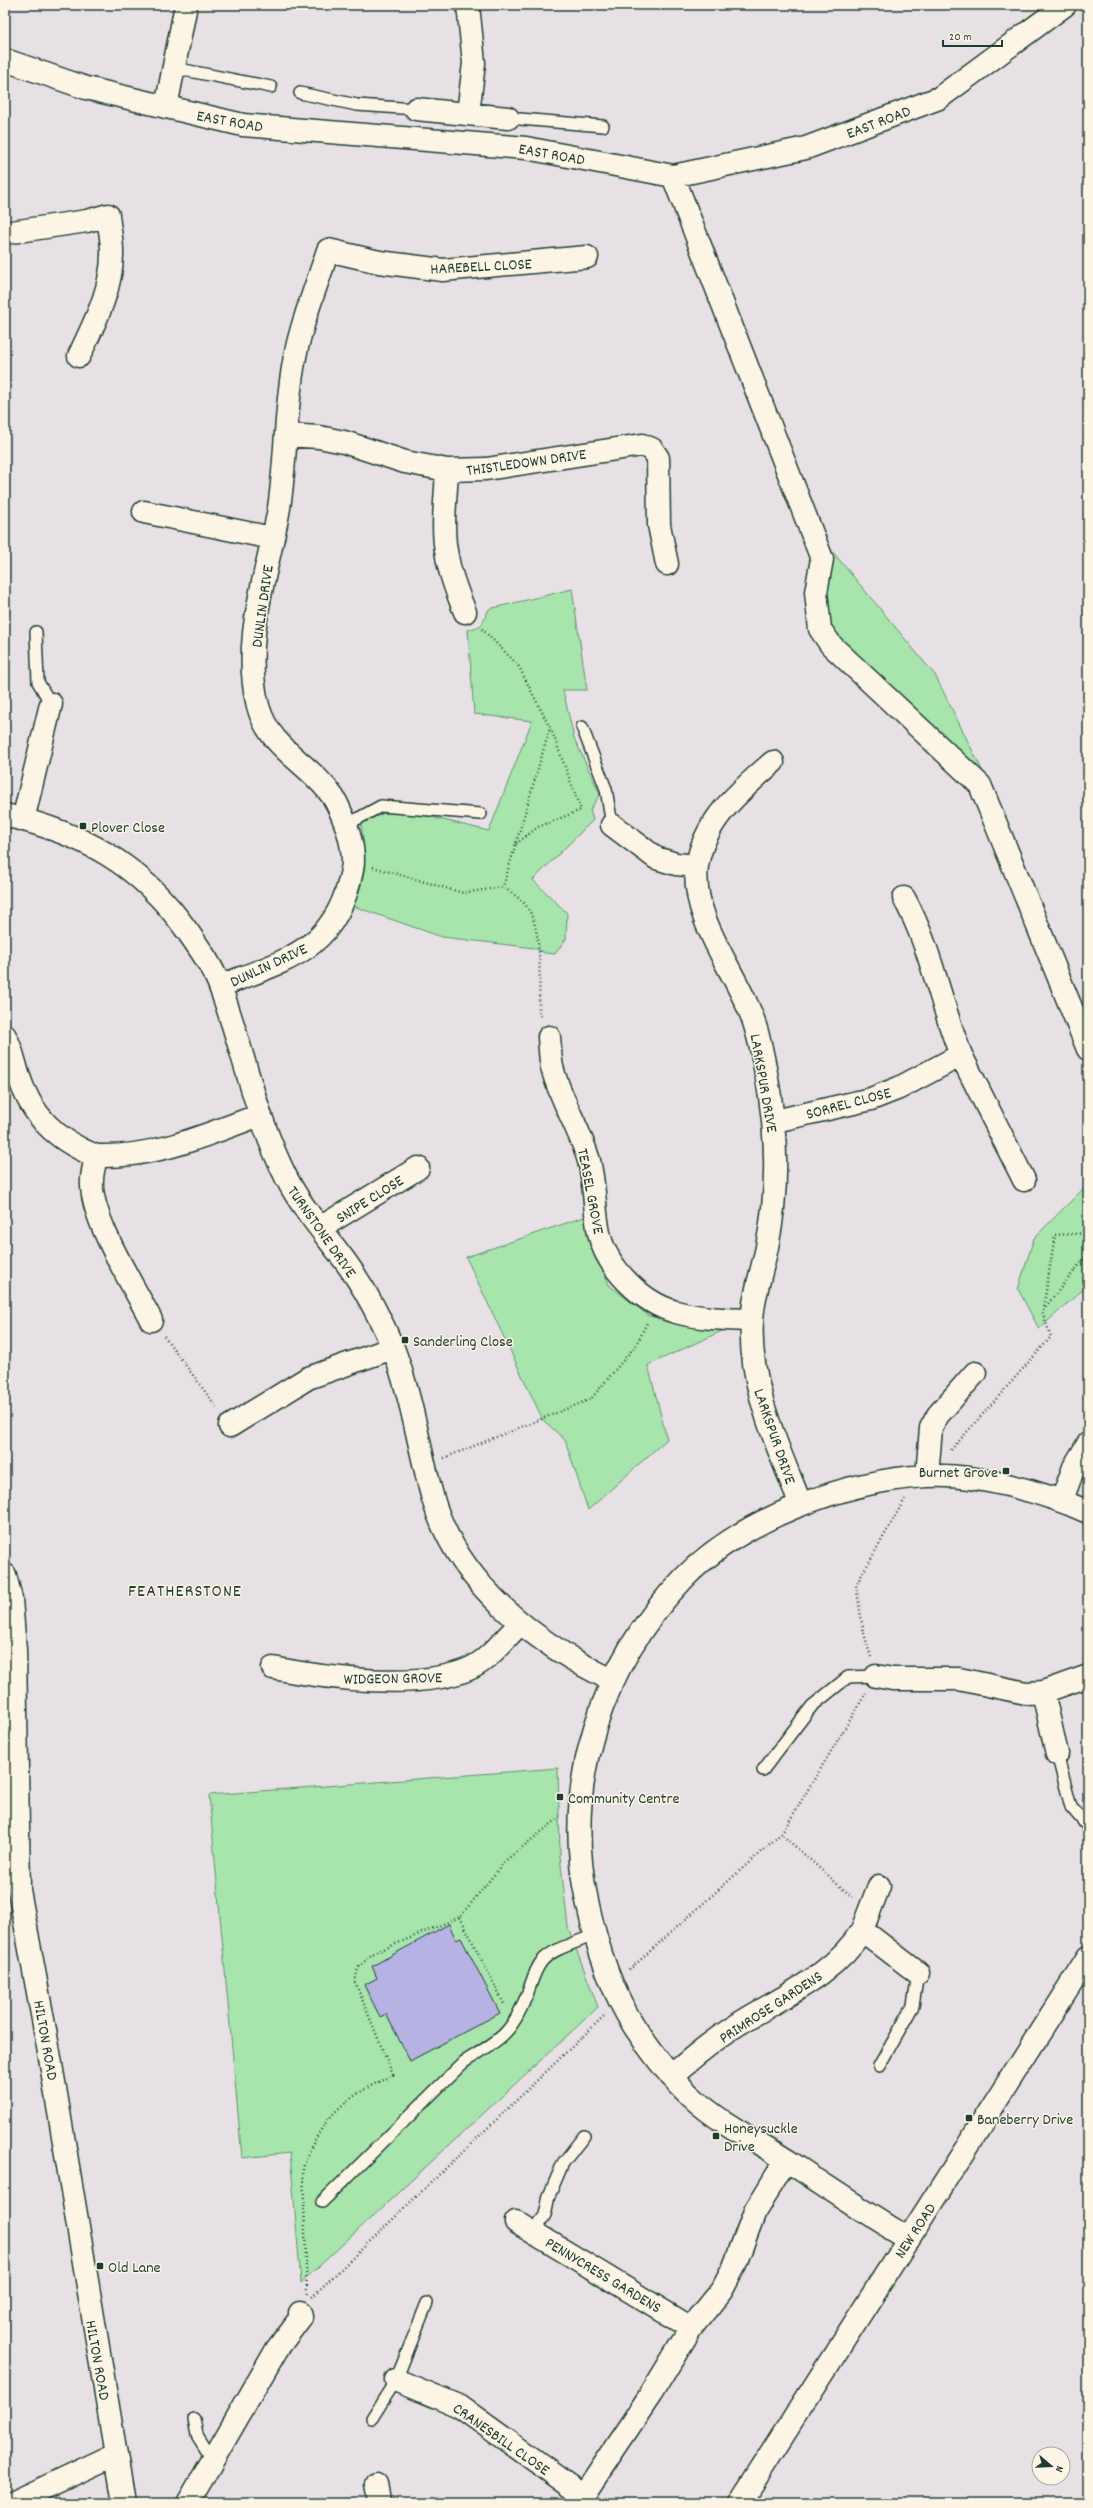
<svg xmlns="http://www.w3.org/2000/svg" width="1093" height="2508" viewBox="0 0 1093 2508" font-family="Dekko,sans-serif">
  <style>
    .green { fill: #a7e5ac; stroke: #639170 }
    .building { fill: #b7b2e4; stroke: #1f3d34 }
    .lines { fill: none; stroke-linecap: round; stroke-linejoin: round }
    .lane-casing { stroke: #1f3d34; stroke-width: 14 }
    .street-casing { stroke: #1f3d34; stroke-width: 25 }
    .secondary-casing { stroke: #1f3d34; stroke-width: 25 }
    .path { stroke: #1f3d34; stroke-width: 2.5; stroke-dasharray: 1 3; stroke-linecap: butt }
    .lane { stroke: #fcf5e5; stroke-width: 11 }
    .street { stroke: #fcf5e5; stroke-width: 22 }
    .secondary { stroke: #fcf5e5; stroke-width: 22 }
    .poi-dot { fill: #1f3d34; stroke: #fcf5e5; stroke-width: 1.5 }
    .labels { text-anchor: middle; stroke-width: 3; stroke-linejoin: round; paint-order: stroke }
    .street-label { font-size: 16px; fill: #1f3d34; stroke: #fcf5e5 }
    .poi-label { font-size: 16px; fill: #1f3d34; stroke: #fcf5e5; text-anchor: start }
    .quarter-label { font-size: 18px; letter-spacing: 1px; fill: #1f3d34; stroke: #fcf5e5 }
  </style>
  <rect width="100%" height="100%" fill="#e7e1e5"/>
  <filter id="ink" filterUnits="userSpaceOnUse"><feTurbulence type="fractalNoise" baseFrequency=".025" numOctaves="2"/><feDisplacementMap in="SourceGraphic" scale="8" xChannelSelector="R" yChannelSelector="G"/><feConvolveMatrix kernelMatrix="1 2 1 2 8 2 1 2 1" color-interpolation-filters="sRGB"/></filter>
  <g filter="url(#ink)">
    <path class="green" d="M827,545L935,675L987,780L837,639L824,614Z
      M572,589L587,690H563L574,738L600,794L590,810L593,820L533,880L567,913L566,939L555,954L545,953L534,948L442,937L353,906C364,871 366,858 361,822L382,814L402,810L489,831L532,721L474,714L468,630L481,626L489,609Z
      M1088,1184V1285L1039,1329L1018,1289L1034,1238Z
      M584,1217L609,1285L649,1316L722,1331L648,1365L667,1439L588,1510L565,1440L543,1420L466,1257Z
      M558,1768L560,1856L568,1927L598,2007L301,2283L290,2153L242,2158L209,1795Z"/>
    <path class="building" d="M449,1924L456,1940L461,1938L500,2013L410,2061L386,2014L380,2017L364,1985L377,1978L372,1966Z"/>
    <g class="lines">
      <defs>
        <path id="lane" d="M174,68L271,87
          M300,93L357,105L416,109
          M508,118L603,126
          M36,632L38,682L51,704
          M582,727L606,789L612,825
          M346,825L381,806L481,814
          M1057,1754L1071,1807L1088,1827
          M763,1770L812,1706L848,1677L876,1676
          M879,2066L913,2006L918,1973
          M322,2202L464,2062C497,2041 511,2036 526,1997C531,1986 534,1970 542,1961C553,1948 579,1942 594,1935
          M533,2232L545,2215L549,2196L563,2163L584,2136
          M372,2418L396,2380L427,2303
          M194,2419L197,2435L212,2459"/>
        <path id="street" d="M1065,5L939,98L806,148L673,176L822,559L816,592L820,629L831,645L980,785L1088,1049
          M166,107L186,5
          M416,109L508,118
          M468,114L474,63L468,5
          M5,233L87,221L108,215C109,227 112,239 112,251C113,288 94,324 79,356
          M286,435L319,437L344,442L405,462L447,470L486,469L642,445L652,449L658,458L659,525L667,564
          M447,470C446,498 441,529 447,556C450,576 458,594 465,612
          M144,512L272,538
          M773,762C740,791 704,820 697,866C690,919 738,974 754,1022C759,1038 763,1056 766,1073C777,1130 779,1189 767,1247C762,1272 753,1296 752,1321C748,1385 778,1447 801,1505
          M5,815C85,834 140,864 188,932C200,949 214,969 221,989C244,1052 256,1119 287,1179C302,1208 325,1234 345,1261C364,1287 380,1317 393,1348C412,1397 419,1449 433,1499C458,1584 535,1643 612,1680
          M23,820L51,704
          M612,825L656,858L676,864L697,866
          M220,986C287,960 337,950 352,870C355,856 351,841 347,828C343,817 339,806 333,797C309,762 270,750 258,706C241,640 268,572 279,508C286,462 285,414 293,368C299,328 316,288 328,250L379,262L443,270L587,257
          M5,1036C12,1048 14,1061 18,1074C31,1116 56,1140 96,1156C95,1164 92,1172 92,1180C89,1217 134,1286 151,1320
          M549,1037C550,1047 550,1058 552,1067C559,1097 580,1129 589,1161C595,1184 594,1209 599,1233C606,1267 642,1303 676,1312C701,1319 727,1319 752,1320
          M961,1055L1024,1180
          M775,1121L871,1099L899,1088L961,1055C940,1003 931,947 904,898
          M96,1156C156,1158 205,1135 260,1115
          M320,1228L418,1168
          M230,1426L308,1378L393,1348
          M927,1476L931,1428L938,1415L975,1373
          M1062,1500L1074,1467L1088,1444
          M5,1575L11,1599L15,1650L19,1890L49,2052L124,2503
          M273,1668C324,1678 422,1691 471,1668C490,1659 505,1638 520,1624
          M876,1676L893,1679H959L1026,1693L1043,1692L1088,1676
          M1043,1692L1057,1754
          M862,1930L879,1886
          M671,2076C692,2058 713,2040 737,2025C781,1997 834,1976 862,1930L918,1973
          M516,2222L691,2328
          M909,2239C869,2215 830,2189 791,2163C759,2142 723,2125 695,2100C671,2079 651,2052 634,2026C610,1989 596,1943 587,1901C562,1784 601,1664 684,1578C741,1519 847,1480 927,1476C975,1473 1044,1492 1088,1512
          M396,2380L459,2406L583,2495
          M376,2484L379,2503
          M12,2503L116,2454
          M188,2503L277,2349L301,2317L300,2313
          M578,2503L651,2394L691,2328L722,2290L734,2267L755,2211L786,2160"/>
        <path id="secondary" d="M5,60L86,88L243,125L526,148L673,176
          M740,2503L1088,1957"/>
      </defs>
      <use href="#lane" class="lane-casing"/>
      <use href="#street" class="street-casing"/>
      <use href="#secondary" class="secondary-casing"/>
      <path class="path" d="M479,626L518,665L550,728L503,887
        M516,844L538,827L581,810L551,729
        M373,867L463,893L503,887C513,894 525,901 530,912C543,938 539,983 539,1012L541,1018
        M1043,1310L1055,1235L1088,1233
        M164,1336L218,1409
        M951,1450L1051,1337L1042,1311L1088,1254
        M444,1458L591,1399L636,1345L648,1321
        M871,1657L863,1630L856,1585L905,1499
        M780,1833L852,1897
        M460,1917L505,2006
        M629,1970L782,1833L866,1693
        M307,2294L303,2168C321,2116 345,2097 393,2075L355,1982L358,1968L372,1954L460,1917L505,1861L560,1817
        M312,2297L604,2016"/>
      <use href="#lane" class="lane"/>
      <use href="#street" class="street"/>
      <use href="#secondary" class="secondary"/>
    </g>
  </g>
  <g class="poi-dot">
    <rect x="79" y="822" width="8" height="8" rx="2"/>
    <rect x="401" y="1336" width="8" height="8" rx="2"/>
    <rect x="1002" y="1467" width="8" height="8" rx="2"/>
    <rect x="556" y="1793" width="8" height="8" rx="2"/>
    <rect x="965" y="2114" width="8" height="8" rx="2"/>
    <rect x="712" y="2132" width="8" height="8" rx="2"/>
    <rect x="96" y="2262" width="8" height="8" rx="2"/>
  </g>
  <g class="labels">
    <g class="street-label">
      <text transform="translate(230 120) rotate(10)" y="6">EAST ROAD</text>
      <text transform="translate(878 121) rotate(-21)" y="6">EAST ROAD</text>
      <text transform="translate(552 153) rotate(10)" y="6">EAST ROAD</text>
      <text transform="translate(481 265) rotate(-3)" y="6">HAREBELL CLOSE</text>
      <text transform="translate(526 461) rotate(-8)" y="6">THISTLEDOWN DRIVE</text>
      <text transform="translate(261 606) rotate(-82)" y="6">DUNLIN DRIVE</text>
      <text transform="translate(268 964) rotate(-25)" y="6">DUNLIN DRIVE</text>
      <text transform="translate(765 1083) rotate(80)" y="6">LARKSPUR DRIVE</text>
      <text transform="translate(848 1102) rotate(-15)" y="6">SORREL CLOSE</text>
      <text transform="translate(592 1191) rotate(79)" y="6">TEASEL GROVE</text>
      <text transform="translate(369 1198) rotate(-32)" y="6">SNIPE CLOSE</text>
      <text transform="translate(323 1231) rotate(55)" y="6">TURNSTONE DRIVE</text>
      <text transform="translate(776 1436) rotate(71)" y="6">LARKSPUR DRIVE</text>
      <text transform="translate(393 1677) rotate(-1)" y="6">WIDGEON GROVE</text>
      <text transform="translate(770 2006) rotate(-33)" y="6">PRIMROSE GARDENS</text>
      <text transform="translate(47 2040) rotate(80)" y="6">HILTON ROAD</text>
      <text transform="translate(914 2230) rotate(-57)" y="6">NEW ROAD</text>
      <text transform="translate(604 2274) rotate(31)" y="6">PENNYCRESS GARDENS</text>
      <text transform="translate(99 2360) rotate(80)" y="6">HILTON ROAD</text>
      <text transform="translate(502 2438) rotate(35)" y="6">CRANESBILL CLOSE</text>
    </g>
    <g class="poi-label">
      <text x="91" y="832">Plover Close</text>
      <text x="413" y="1346">Sanderling Close</text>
      <text x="998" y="1477" text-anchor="end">Burnet Grove</text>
      <text x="568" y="1803">Community Centre</text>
      <text x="977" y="2124">Baneberry Drive</text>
      <text x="724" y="2133">Honeysuckle<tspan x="724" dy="18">Drive</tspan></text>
      <text x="108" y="2272">Old Lane</text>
    </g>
    <g class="quarter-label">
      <text x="185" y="1596">FEATHERSTONE</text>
    </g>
  </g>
  <rect width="1093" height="2508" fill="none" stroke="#fcf5e5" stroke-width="20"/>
  <rect x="10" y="10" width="1073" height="2488" fill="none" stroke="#1f3d34" stroke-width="1.5" filter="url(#ink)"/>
  <g transform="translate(1051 2466) rotate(109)"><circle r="19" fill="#fcf5e5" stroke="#a4ab9e"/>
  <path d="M0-3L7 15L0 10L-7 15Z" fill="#1f3d34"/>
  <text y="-6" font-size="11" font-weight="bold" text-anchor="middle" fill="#1f3d34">N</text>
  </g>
  <path d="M943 40v6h59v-6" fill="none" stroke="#1f3d34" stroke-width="2"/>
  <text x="949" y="40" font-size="12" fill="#1f3d34" stroke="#fcf5e5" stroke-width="3" paint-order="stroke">20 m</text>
</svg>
